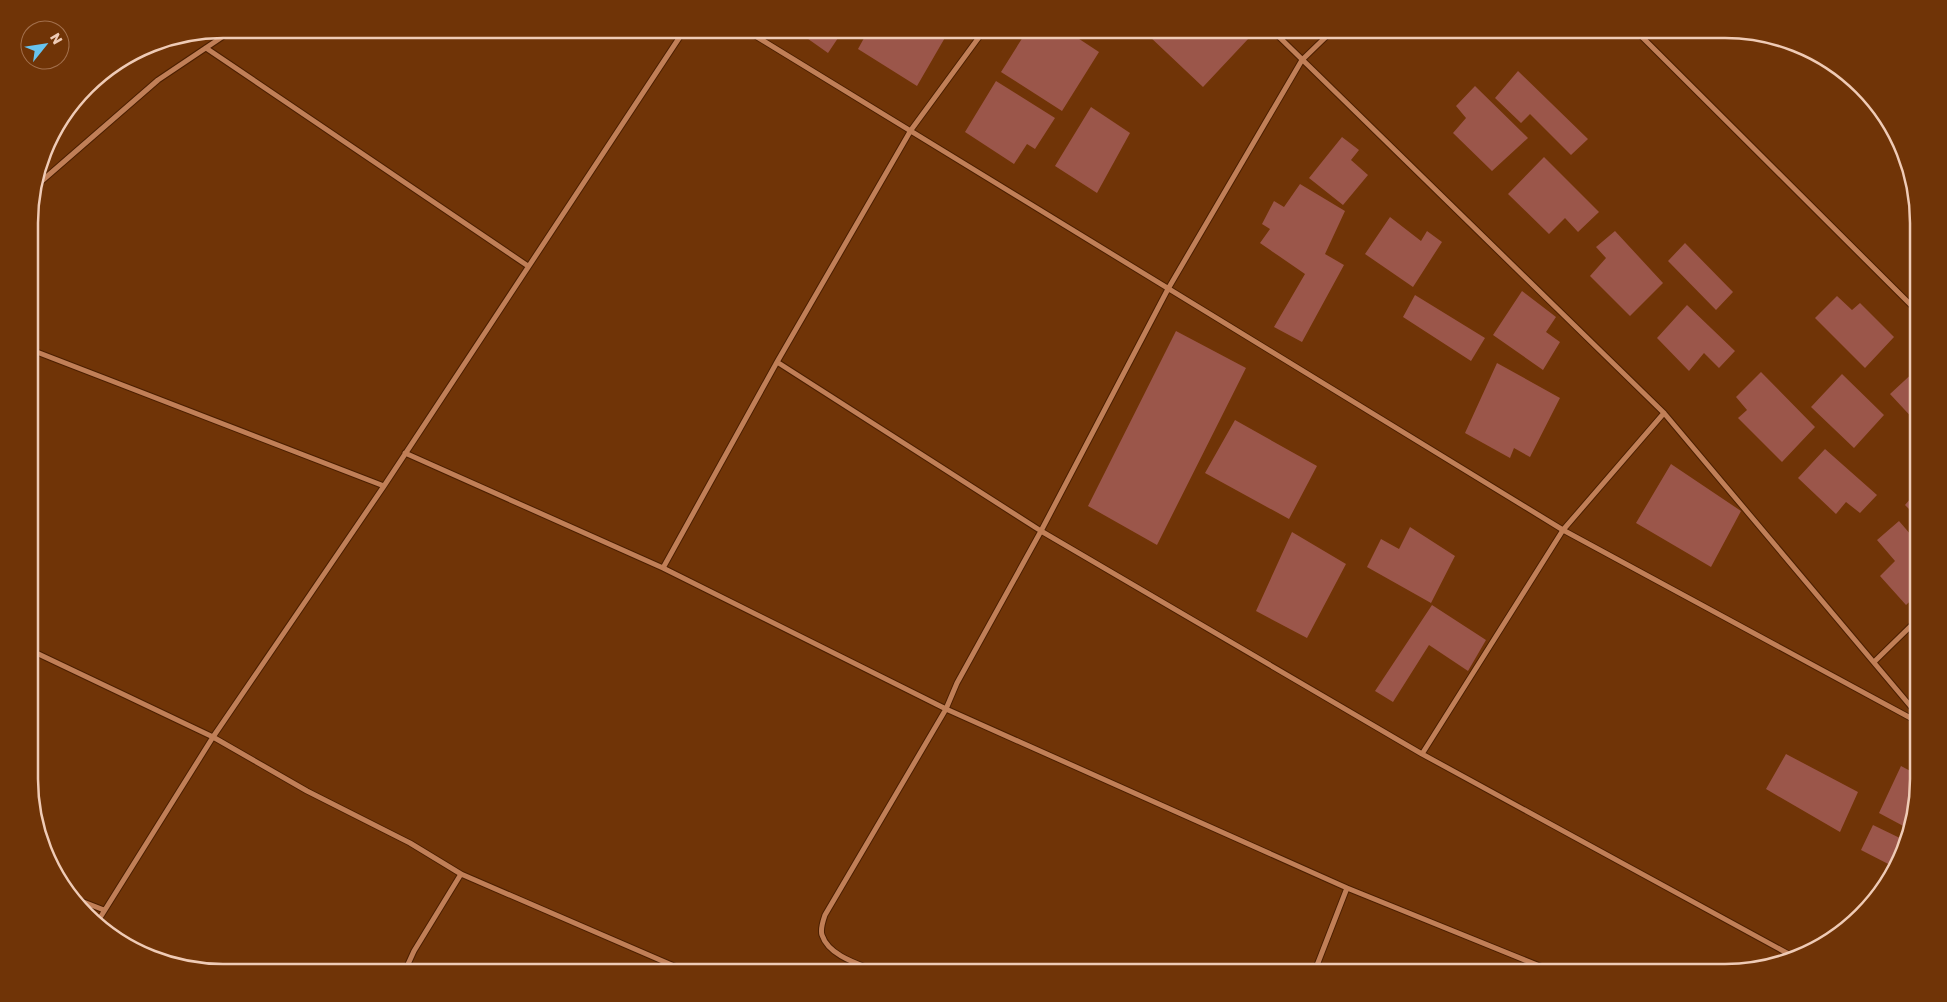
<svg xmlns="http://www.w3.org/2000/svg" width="1947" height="1002" viewBox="0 0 1947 1002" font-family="Rubik,sans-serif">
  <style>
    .building { fill: #9b564a }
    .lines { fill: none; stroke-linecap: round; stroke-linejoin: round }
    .minor-casing { stroke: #4b1f00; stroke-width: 7 }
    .minor { stroke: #c17f57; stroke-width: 5 }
    .rim { fill: none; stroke: #efcbb6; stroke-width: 2.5 }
  </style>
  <rect width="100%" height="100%" fill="#703407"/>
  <path class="building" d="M794,29H844L828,53Z
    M869,29H950L917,86L858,49Z
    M1028,29H1064L1099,52L1062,111L1001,72Z
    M1153,29H1240L1249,38L1203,87L1148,35Z
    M1518,71L1588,139L1571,155L1530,114L1521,123L1495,98Z
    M996,81L1055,118L1035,149L1027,144L1014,164L965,132Z
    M1475,86L1528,138L1492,171L1453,133L1466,118L1456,106Z
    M1091,107L1130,133L1097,193L1055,166Z
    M1342,137L1359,150L1351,160L1368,175L1343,205L1309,178Z
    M1544,157L1599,212L1578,232L1565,218L1549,234L1508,194Z
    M1300,184L1345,211L1325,254L1344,265L1302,342L1274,327L1305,274L1260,243L1270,229L1262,224L1274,201L1284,207Z
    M1390,217L1421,241L1427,231L1442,242L1413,287L1365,254Z
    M1615,231L1663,283L1630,316L1590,276L1606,258L1596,247Z
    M1685,243L1733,292L1716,310L1668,261Z
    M1522,291L1556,317L1546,332L1560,342L1543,370L1493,335Z
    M1415,295L1485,338L1471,361L1403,317Z
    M1837,296L1852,310L1860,303L1894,337L1865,368L1815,318Z
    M1687,305L1735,351L1719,368L1704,353L1689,371L1657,338Z
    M1176,331L1246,368L1157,545L1088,506Z
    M1497,363L1560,398L1530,457L1514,448L1510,458L1465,433Z
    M1917,369V423L1890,394Z
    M1761,372L1815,427L1782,462L1738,418L1747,410L1736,397Z
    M1842,374L1884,415L1854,448L1811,407Z
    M1235,420L1317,466L1289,519L1205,473Z
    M1825,449L1877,495L1860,513L1846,502L1836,514L1798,478Z
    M1671,464L1741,511L1711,567L1636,523Z
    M1917,491L1918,517V518L1905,505Z
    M1899,521L1918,543V594L1906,605L1880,576L1895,561L1877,540Z
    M1410,527L1455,556L1431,603L1367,567L1381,539L1399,549Z
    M1292,532L1346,564L1307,638L1256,611Z
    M1432,605L1486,640L1468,671L1429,645L1393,702L1375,691Z
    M1786,754L1858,792L1840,832L1766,789Z
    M1901,766L1918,775L1907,828L1879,813Z
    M1873,825L1904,840L1896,868L1861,850Z"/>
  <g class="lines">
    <defs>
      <path id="minor" d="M744,29L1563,530L1918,722
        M1271,29L1664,413L1918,715
        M1634,29L1917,311
        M206,48L528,266
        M36,186L158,80L234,29
        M29,349L384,486
        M777,362L1041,531L1422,754L1796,958
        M405,453L663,568L946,709L1347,888L1557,973
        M663,568L777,362L911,130L985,29
        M30,650L213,737L307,791L410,843L461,874L414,951L404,973
        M1874,662L1918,619
        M1422,754L1563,530L1664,413
        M461,874L681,969
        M68,896L104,910
        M98,921L213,737L384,486L685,29
        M881,973C862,965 829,957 822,935C820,929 823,921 825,915L946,709L957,683L1041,531L1168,289L1302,60L1334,29
        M1314,973L1347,888"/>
    </defs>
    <use href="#minor" class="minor-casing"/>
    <use href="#minor" class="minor"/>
  </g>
  <path d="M0 0H1947V1002H0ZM223 38H1725A185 185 0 0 1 1910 223V779A185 185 0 0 1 1725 964H223A185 185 0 0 1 38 779V223A185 185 0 0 1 223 38Z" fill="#703407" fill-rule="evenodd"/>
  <path class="rim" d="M223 38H1725A185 185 0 0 1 1910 223V779A185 185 0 0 1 1725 964H223A185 185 0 0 1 38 779V223A185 185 0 0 1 223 38Z"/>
  <g transform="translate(45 45) rotate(60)"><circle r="24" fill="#703407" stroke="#a3704d"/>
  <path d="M0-4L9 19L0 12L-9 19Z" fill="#67c4f0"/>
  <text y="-8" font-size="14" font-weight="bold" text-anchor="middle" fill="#efcbb6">N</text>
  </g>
</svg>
